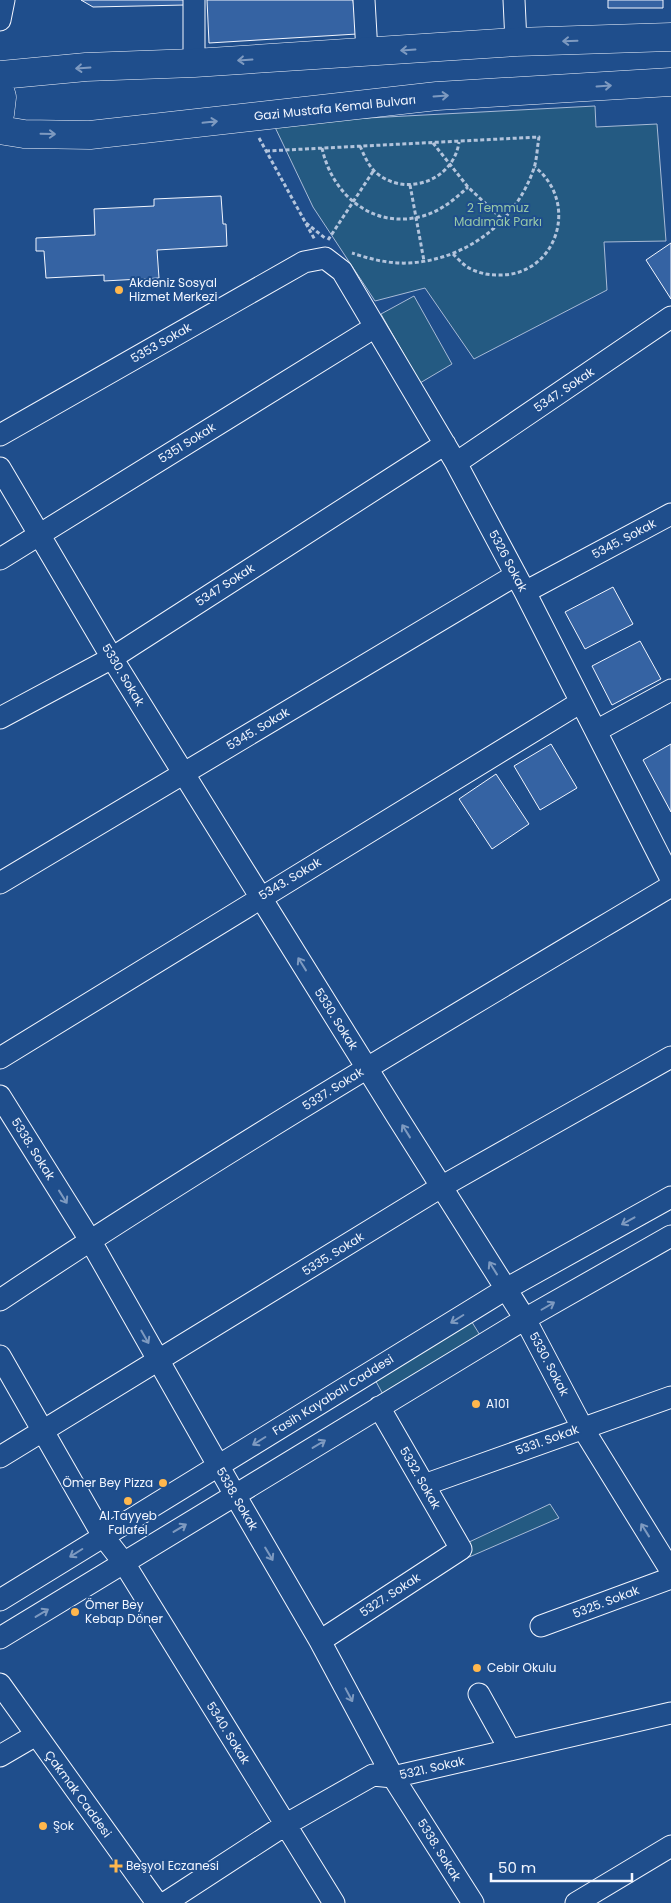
<svg xmlns="http://www.w3.org/2000/svg" width="671" height="1903" viewBox="0 0 671 1903" font-family="Poppins,sans-serif">
  <style>
    .green { fill: #245a82; stroke: #a8bbd7 }
    .building { fill: #3563a3; stroke: #f2f6ff }
    .lines { fill: none; stroke-linecap: round; stroke-linejoin: round }
    .minor-casing { stroke: #f2f6ff; stroke-width: 23 }
    .highway-casing { stroke: #f2f6ff; stroke-width: 29 }
    .path { stroke: #b3c4dc; stroke-width: 3; stroke-dasharray: 4 2.5; stroke-linecap: butt }
    .minor { stroke: #1f4e8c; stroke-width: 21 }
    .highway { stroke: #1f4e8c; stroke-width: 28 }
    .oneway { stroke: #7e9ac0 }
    .poi-dot { fill: #ffb74d; stroke: #1f4e8c; stroke-width: 2 }
    .labels { text-anchor: middle; stroke-width: 4; stroke-linejoin: round; paint-order: stroke }
    .street-label { font-size: 12px; fill: #f2f6ff; stroke: #1f4e8c }
    .park-label { font-size: 12px; fill: #97c8a6; stroke: #1f4e8c }
    .poi-label { font-size: 12px; fill: #f2f6ff; stroke: #1f4e8c; text-anchor: start }
  </style>
  <rect width="100%" height="100%" fill="#1f4e8c"/>
  <path class="green" d="M595,106L596,127L657,124L666,241L604,242L607,290L474,359L425,288L375,301L313,207L273,123Z
    M414,296L452,364L420,383L381,314Z
    M470,1319L483,1340L386,1400L373,1376Z
    M550,1504L559,1518L467,1558V1543Z"/>
  <path class="building" d="M81,0H184L185,5L93,7Z
    M207,0H353L357,34L209,43Z
    M608,0H663V8H608Z
    M221,196L223,224H226L227,246L157,250L159,278L104,281V275L46,278L44,251H36V238L95,235L94,209L154,206V199Z
    M671,243V299L646,260Z
    M613,587L633,624L585,649L565,612Z
    M640,641L661,679L612,705L592,666Z
    M551,744L577,788L540,810L514,766Z
    M671,744V812L643,760Z
    M496,774L529,824L492,849L459,799Z"/>
  <g class="lines">
    <defs>
      <path id="minor" d="M194,0V63
        M364,0L367,52
        M514,0L516,42
        M0,20L4,0
        M0,435L304,262L325,258L342,271L456,463L525,592L671,879
        M456,463L671,317
        M0,468L112,658L220,832L398,1118L525,1319L582,1427L671,1571
        M0,559L375,327
        M525,592L671,514
        M0,718L112,658L445,444
        M596,731L671,690
        M0,883L516,575
        M0,1058L581,702
        M0,1096L90,1240L235,1495L320,1641L393,1777L473,1903
        M0,1300C219,1154 445,1021 671,886
        M0,1356L103,1536L124,1563L334,1903
        M0,1457L441,1187L671,1057
        M424,1485L671,1397
        M0,1600L506,1289L671,1197
        M541,1626L671,1578
        M0,1638L525,1319L671,1236
        M320,1641L461,1549L379,1407
        M0,1684L157,1903
        M479,1694L510,1750
        M0,1756L36,1735
        M165,1903L285,1825L373,1775L393,1777L671,1713
        M576,1903L671,1846"/>
      <path id="highway" d="M0,75L86,67L194,63L516,42L671,37
        M0,90L2,97L0,114
        M0,130L24,134L90,135L437,96L671,82"/>
    </defs>
    <use href="#minor" class="minor-casing"/>
    <use href="#highway" class="highway-casing"/>
    <path class="path" d="M259,138L315,240
      M433,143L468,187L503,220
      M360,146C365,157 369,168 379,175C409,197 454,179 459,142
      M322,148C332,195 373,230 423,216C441,211 455,199 468,187
      M266,151L539,137C537,148 537,161 533,171C514,224 464,260 409,263C389,264 370,259 352,253
      M410,185L424,261
      M306,223L325,238
      M328,240L374,170
      M453,254C457,258 462,263 467,267C476,272 486,275 496,275C556,278 581,204 535,167"/>
    <use href="#minor" class="minor"/>
    <use href="#highway" class="highway"/>
  </g>
  <defs><path id="oneway-shaft" d="M-6 0H5M1.5-3L5.5 0L1.5 3" fill="none" stroke-width="1.6" stroke-linecap="round" stroke-linejoin="round" transform="scale(1.25)"/></defs>
  <g class="oneway">
    <use href="#oneway-shaft" transform="translate(570 41) rotate(178)"/>
    <use href="#oneway-shaft" transform="translate(408 50) rotate(176)"/>
    <use href="#oneway-shaft" transform="translate(245 60) rotate(176)"/>
    <use href="#oneway-shaft" transform="translate(83 68) rotate(176)"/>
    <use href="#oneway-shaft" transform="translate(604 86) rotate(-4)"/>
    <use href="#oneway-shaft" transform="translate(441 96) rotate(-4)"/>
    <use href="#oneway-shaft" transform="translate(210 122) rotate(-6)"/>
    <use href="#oneway-shaft" transform="translate(48 134) rotate(1)"/>
    <use href="#oneway-shaft" transform="translate(302 964) rotate(-122)"/>
    <use href="#oneway-shaft" transform="translate(406 1131) rotate(-122)"/>
    <use href="#oneway-shaft" transform="translate(63 1197) rotate(58)"/>
    <use href="#oneway-shaft" transform="translate(628 1221) rotate(151)"/>
    <use href="#oneway-shaft" transform="translate(493 1268) rotate(-122)"/>
    <use href="#oneway-shaft" transform="translate(548 1306) rotate(-30)"/>
    <use href="#oneway-shaft" transform="translate(457 1319) rotate(148)"/>
    <use href="#oneway-shaft" transform="translate(145 1337) rotate(60)"/>
    <use href="#oneway-shaft" transform="translate(259 1441) rotate(148)"/>
    <use href="#oneway-shaft" transform="translate(319 1444) rotate(-31)"/>
    <use href="#oneway-shaft" transform="translate(180 1528) rotate(-31)"/>
    <use href="#oneway-shaft" transform="translate(645 1530) rotate(-122)"/>
    <use href="#oneway-shaft" transform="translate(76 1553) rotate(148)"/>
    <use href="#oneway-shaft" transform="translate(269 1554) rotate(59)"/>
    <use href="#oneway-shaft" transform="translate(42 1613) rotate(-31)"/>
    <use href="#oneway-shaft" transform="translate(349 1695) rotate(62)"/>
  </g>
  <g class="poi-dot">
    <circle cx="119" cy="290" r="5"/>
    <circle cx="476" cy="1404" r="5"/>
    <circle cx="163" cy="1483" r="5"/>
    <circle cx="128" cy="1501" r="5"/>
    <circle cx="75" cy="1612" r="5"/>
    <circle cx="477" cy="1668" r="5"/>
    <circle cx="43" cy="1826" r="5"/>
    <path d="M113.5 1858.5h5v5h5v5h-5v5h-5v-5h-5v-5h5z"/>
  </g>
  <g class="labels">
    <g class="street-label">
      <text transform="translate(335 108) rotate(-6)" y="4">Gazi Mustafa Kemal Bulvarı</text>
      <text transform="translate(161 343) rotate(-30)" y="4">5353 Sokak</text>
      <text transform="translate(564 390) rotate(-34)" y="4">5347. Sokak</text>
      <text transform="translate(187 443) rotate(-32)" y="4">5351 Sokak</text>
      <text transform="translate(624 539) rotate(-28)" y="4">5345. Sokak</text>
      <text transform="translate(508 561) rotate(62)" y="4">5326 Sokak</text>
      <text transform="translate(225 585) rotate(-33)" y="4">5347 Sokak</text>
      <text transform="translate(123 675) rotate(59)" y="4">5330. Sokak</text>
      <text transform="translate(258 729) rotate(-31)" y="4">5345. Sokak</text>
      <text transform="translate(290 879) rotate(-31)" y="4">5343. Sokak</text>
      <text transform="translate(336 1019) rotate(58)" y="4">5330. Sokak</text>
      <text transform="translate(333 1089) rotate(-32)" y="4">5337. Sokak</text>
      <text transform="translate(33 1149) rotate(58)" y="4">5338. Sokak</text>
      <text transform="translate(333 1254) rotate(-32)" y="4">5335. Sokak</text>
      <text transform="translate(549 1364) rotate(62)" y="4">5330. Sokak</text>
      <text transform="translate(333 1395) rotate(-32)" y="4">Fasih Kayabalı Caddesi</text>
      <text transform="translate(547 1440) rotate(-20)" y="4">5331. Sokak</text>
      <text transform="translate(420 1478) rotate(60)" y="4">5332. Sokak</text>
      <text transform="translate(237 1499) rotate(60)" y="4">5338. Sokak</text>
      <text transform="translate(390 1595) rotate(-33)" y="4">5327. Sokak</text>
      <text transform="translate(606 1602) rotate(-21)" y="4">5325. Sokak</text>
      <text transform="translate(228 1733) rotate(58)" y="4">5340. Sokak</text>
      <text transform="translate(432 1768) rotate(-13)" y="4">5321. Sokak</text>
      <text transform="translate(78 1794) rotate(54)" y="4">Çakmak Caddesi</text>
      <text transform="translate(439 1850) rotate(58)" y="4">5338. Sokak</text>
    </g>
    <g class="park-label">
      <text x="498" y="212">2 Temmuz<tspan x="498" dy="14">Madımak Parkı</tspan></text>
    </g>
    <g class="poi-label">
      <text x="129" y="287">Akdeniz Sosyal<tspan x="129" dy="14">Hizmet Merkezi</tspan></text>
      <text x="486" y="1408">A101</text>
      <text x="153" y="1487" text-anchor="end">Ömer Bey Pizza</text>
      <text x="128" y="1520" text-anchor="middle">Al Tayyeb<tspan x="128" dy="14">Falafel</tspan></text>
      <text x="85" y="1609">Ömer Bey<tspan x="85" dy="14">Kebap Döner</tspan></text>
      <text x="487" y="1672">Cebir Okulu</text>
      <text x="53" y="1830">Şok</text>
      <text x="126" y="1870">Beşyol Eczanesi</text>
    </g>
  </g>
  <path d="M491 1873v8h141v-8" fill="none" stroke="#f2f6ff" stroke-width="2.5"/>
  <text x="498" y="1873" font-size="15" fill="#f2f6ff" stroke="#1f4e8c" stroke-width="4" paint-order="stroke">50 m</text>
</svg>
